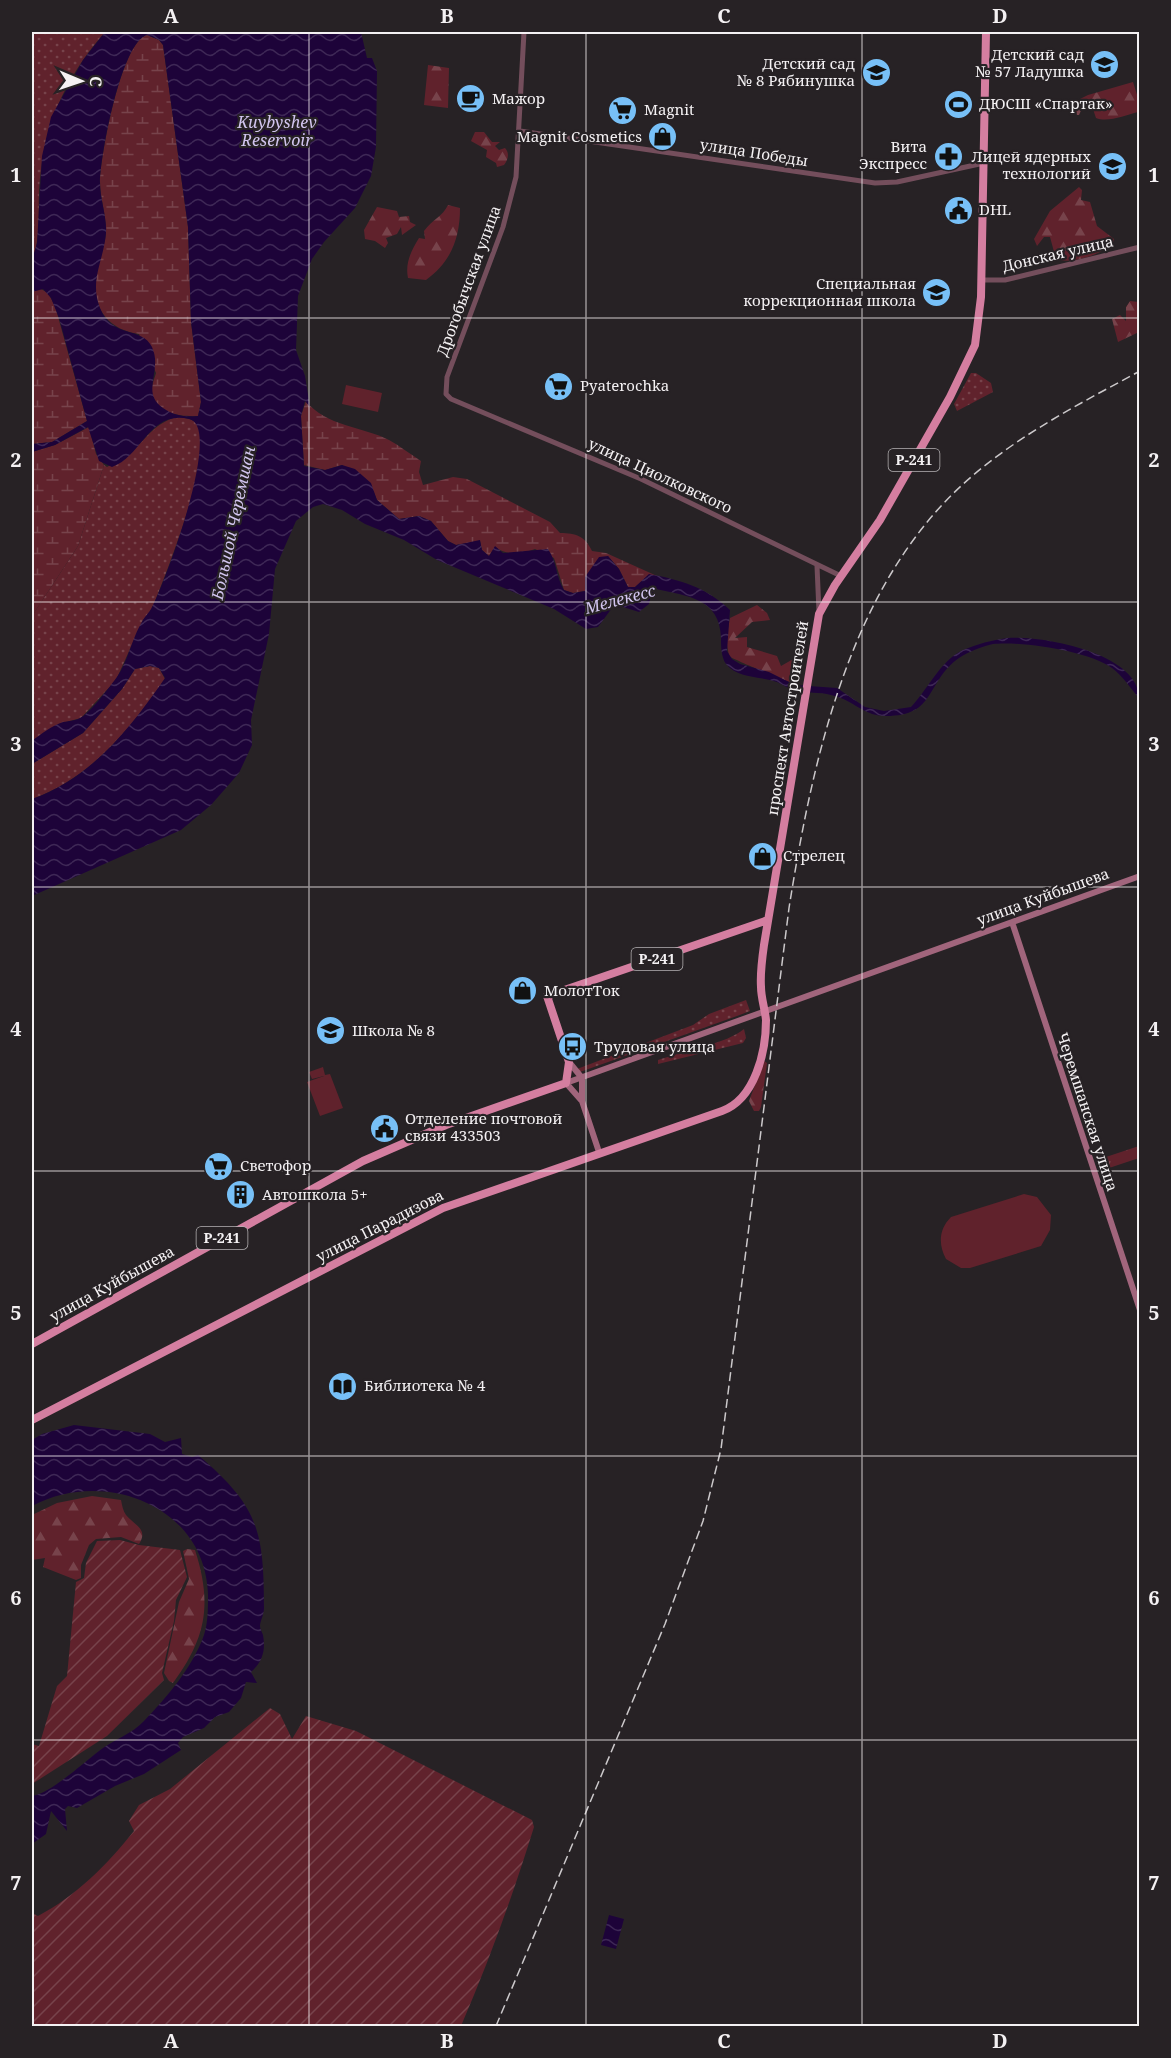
<svg xmlns="http://www.w3.org/2000/svg" width="1171" height="2058" viewBox="0 0 1171 2058" font-family="'Noto Serif',serif">
  <style>
    .grass { fill: url(#grass-dots) }
    .forest { fill: url(#forest-firs) }
    .wetland { fill: url(#wetland-marsh) }
    .park { fill: url(#park-tufts) }
    .garden { fill: url(#garden-furrows) }
    .pitch { fill: #60222c }
    .water { fill: url(#water-waves); fill-rule: evenodd }
    .lines { fill: none; stroke-linecap: round; stroke-linejoin: round }
    .tertiary { stroke: #744e5c; stroke-width: 5 }
    .secondary { stroke: #a1657c; stroke-width: 6 }
    .trunk { stroke: #d47ea0; stroke-width: 8 }
    .rail { stroke: #ccc9cb; stroke-width: 1.5; stroke-dasharray: 9 4.5; stroke-linecap: butt }
    .grid { fill: none; stroke: #f4f1f3; stroke-width: 1.5; stroke-opacity: 0.55 }
    .labels { text-anchor: middle; stroke-width: 4.5; stroke-linejoin: round; paint-order: stroke }
    .shield { fill: #272225; stroke: #b6b3b5; stroke-width: 1.5 }
    .shield-label { font-size: 14px; font-weight: bold; fill: #f4f1f3 }
    .poi-label { font-size: 15px; fill: #f4f1f3; stroke: #272225; text-anchor: start }
    .street-label { font-size: 15px; fill: #f4f1f3; stroke: #272225 }
    .water-label { font-size: 16px; font-style: italic; fill: #d2c5ef; stroke: #272225 }
    .neatline { fill: none; stroke: #f4f1f3; stroke-width: 2 }
    .grid-label { font-size: 20px; text-anchor: middle; font-weight: bold; fill: #f4f1f3 }
  </style>
  <defs>
    <pattern id="grass-dots" width="8" height="8" patternUnits="userSpaceOnUse" patternTransform="scale(1.5)"><rect width="8" height="8" fill="#60222c"/><path d="M2 2h.1M6 6h.1" fill="none" stroke="#77434b" stroke-width="1.8" stroke-linecap="round"/></pattern>
    <pattern id="forest-firs" width="22" height="20" patternUnits="userSpaceOnUse" patternTransform="scale(1.5)"><rect width="22" height="20" fill="#60222c"/><path d="M5 1l3.5 6h-7zM16 11l3.5 6h-7z" fill="#77434b"/></pattern>
    <pattern id="wetland-marsh" width="20" height="14" patternUnits="userSpaceOnUse" patternTransform="scale(1.5)"><rect width="20" height="14" fill="#60222c"/><path d="M1 5h8M5 5V1M11 12h8M15 12V8" fill="none" stroke="#77434b"/></pattern>
    <pattern id="park-tufts" width="24" height="20" patternUnits="userSpaceOnUse" patternTransform="scale(1.5)"><rect width="24" height="20" fill="#60222c"/><path d="M3 7l-1-3M5 7V3M7 7l1-3M15 17l-1-3M17 17v-4M19 17l1-3" fill="none" stroke="#77434b"/></pattern>
    <pattern id="garden-furrows" width="10" height="10" patternUnits="userSpaceOnUse" patternTransform="scale(1.5)"><rect width="10" height="10" fill="#60222c"/><path d="M-1 1l2-2M0 10L10 0M9 11l2-2" fill="none" stroke="#77434b"/></pattern>
    <pattern id="water-waves" width="16" height="10" patternUnits="userSpaceOnUse" patternTransform="scale(1.5)"><rect width="16" height="10" fill="#1d0339"/><path d="M0 5q4-4 8 0t8 0" fill="none" stroke="#3e2856"/></pattern>
  </defs>
  <rect width="100%" height="100%" fill="#272225"/>
  <path class="grass" d="M38,32H105C63,80 43,128 39,191C38,215 41,237 32,260V36Z
    M971,373H976L991,383L993,392L957,411L954,404Z
    M177,417C184,418 194,418 198,425C215,453 164,579 151,611L143,620L116,680L81,718L62,723L32,741V616L78,546L104,465L107,467C115,462 126,458 132,452C147,437 155,423 177,417Z
    M150,666L159,668L165,679C130,729 91,778 32,799V764L83,733L122,689L135,669Z
    M746,1000L750,1011L737,1016L580,1072L577,1069L693,1025L709,1014Z
    M744,1029L746,1038L743,1043L658,1064V1060C681,1052 728,1043 744,1029Z"/>
  <path class="forest" d="M428,65L449,68L448,108L424,105Z
    M1133,82L1139,101L1138,112C1125,115 1108,123 1096,118L1092,106H1083L1079,115H1077L1074,107L1080,99L1088,95Z
    M475,132H484L492,142H500L495,146L499,150L505,148C510,153 508,160 504,165L497,167L496,163L486,157L487,150L471,141Z
    M1079,187L1082,190L1081,200L1090,202L1097,226L1114,239V243C1101,254 1073,265 1056,259L1050,237H1044L1037,246L1034,239L1050,211Z
    M448,205L460,208C460,238 451,262 426,280L408,278C405,263 411,251 419,238L425,239L424,231C432,220 443,216 448,205Z
    M377,207L397,211L399,217L409,216L410,222L416,225L402,235L401,227L397,234L386,238L388,243L385,248L375,241L365,239L364,230Z
    M1130,301L1139,302V332L1118,342L1112,319L1120,315L1126,321V307Z
    M757,605L767,613L770,620L752,622L735,638L747,637V647L777,656L781,666L802,654L799,685C793,684 734,660 729,656L726,639L730,618Z
    M764,1061L767,1063L761,1107L759,1111H754L749,1101Z
    M92,1496L121,1500C122,1505 123,1511 126,1515C134,1525 149,1529 139,1544L121,1537L96,1539L89,1545L81,1565V1578L76,1580L43,1567L45,1558L32,1560V1515L57,1503Z
    M187,1549L195,1550C212,1603 207,1637 173,1683L169,1681L164,1673L179,1602L189,1579L183,1551Z"/>
  <path class="wetland" d="M147,35L159,40L163,45L188,227L191,322L201,402L198,416C183,417 158,414 152,396C150,389 154,380 156,373L139,334C103,329 89,301 97,266C99,255 106,243 106,231C106,214 100,198 100,181C101,155 121,42 147,35Z
    M39,288L48,293L55,306L87,421L52,442L32,444V292Z
    M306,401C325,426 364,427 389,440C400,446 410,454 421,461L419,472L423,485L453,477L467,479L550,522L560,533C576,533 585,536 592,551L606,553L657,576L649,575L635,587H628L619,569L608,556L585,591L573,593L564,590L554,558L535,549C521,554 507,556 495,547L489,556L482,550L480,541L456,545L448,541L431,521L419,516L399,519L377,500L370,483L342,465L325,470L304,465L301,416Z
    M89,427L96,454L104,465L78,546L32,616V452L55,445Z"/>
  <path class="park" d="M1139,1146V1158L1100,1171L1097,1160Z"/>
  <path class="garden" d="M120,1540L139,1545L180,1550L187,1577L176,1600L174,1621L162,1673L164,1680L107,1736L32,1784V1744L39,1746L57,1686L67,1676L76,1582L84,1578L86,1563L97,1541Z
    M270,1708L280,1714L292,1739L306,1716L356,1731L532,1820L534,1827C513,1895 489,1961 461,2026H32V1913L38,1916C76,1896 107,1865 134,1831L129,1821L139,1805L170,1789Z"/>
  <path class="pitch" d="M346,385L382,393L378,412L342,404Z
    M323,1067L325,1075L330,1074L343,1108L320,1116L307,1082L324,1076L312,1079L309,1072Z
    M1024,1194L1037,1197L1051,1215L1050,1230L1041,1246L970,1268H961L946,1259C938,1244 939,1229 951,1217Z"/>
  <path class="water" d="M105,32H361L367,58H372L377,71L376,147L371,176L355,208L324,242L312,259L298,296L296,350L305,376L310,407L305,401L301,416L304,466L325,470L342,465L355,469L371,483L377,500L399,519L419,516L431,521L448,541L456,545L480,540L482,550L489,556L495,546L503,553L548,549C557,562 556,577 564,590L573,593L585,591V577L599,557L608,556L619,569L628,587H635L649,574C681,580 706,587 730,610L727,651L732,659L740,664L769,672L795,685L837,688L865,707L884,711L911,707C928,689 940,661 963,650C977,644 992,640 1007,638C1042,635 1139,653 1139,698C1131,689 1122,675 1112,668C1089,651 1021,641 993,644C983,646 968,652 959,658C925,682 937,716 886,716C865,716 856,703 838,697C821,691 814,694 798,691C790,690 784,685 777,682C761,676 738,679 726,664C721,657 721,646 721,638C720,598 687,596 656,589L651,595L649,604L639,612L623,607L612,608L598,627L586,629L554,609L437,560L404,540L365,524L342,510L323,504L313,507L296,521L275,569L269,634L251,720L252,745L239,773L211,805L181,830L32,896V799C91,778 130,729 165,678L159,668L150,666L135,669L122,689L83,733L32,764V741C41,734 51,726 63,722C68,721 75,721 80,718C89,714 107,690 114,681C128,664 131,639 143,620C145,616 149,613 151,609C164,586 224,426 189,419C149,410 142,457 112,467L99,461L88,427L55,445L32,452V444L52,442L87,421L59,318L51,298L43,289L32,292V260L37,243L42,156L51,117L83,60ZM147,35L159,40L163,45L188,227L191,322L201,402L198,416C184,417 175,416 163,408C140,392 163,371 152,347C142,326 112,339 100,308C89,280 104,260 106,233C107,216 100,200 100,183C100,157 121,42 147,35Z
    M74,1425L150,1434L165,1442L181,1438L182,1454L192,1457L198,1455C258,1506 264,1530 264,1608C264,1615 260,1621 260,1626C260,1629 262,1632 263,1635C266,1651 262,1662 251,1672L257,1683L246,1682L241,1698L229,1712L215,1717L204,1728L183,1737L178,1743L181,1750L144,1774L115,1786L77,1808L68,1806L65,1809L67,1831L51,1811L46,1834L32,1844V1796C50,1794 83,1763 99,1751C113,1740 132,1734 144,1721C168,1696 192,1668 204,1635C208,1623 208,1608 208,1595C206,1506 104,1467 32,1506V1440L42,1434Z
    M609,1915L624,1919L616,1949L601,1945Z"/>
  <g class="lines">
    <path class="tertiary" d="M524,32L516,177L503,227L447,377L446,394L451,399L641,479L841,576
      M520,131L875,183L897,182L984,163
      M982,280H1005L1140,247
      M817,566L819,612"/>
    <path class="secondary" d="M1012,922L1140,1310
      M569,1062L582,1078
      M582,1078V1101L599,1152
      M566,1083L1140,876
      M566,1083L581,1100"/>
    <path class="trunk" d="M32,1344L363,1161L446,1125L566,1083L569,1062L547,996L768,920
      M32,1420L443,1208L722,1111C755,1099 766,1052 766,1020C765,1009 761,998 761,987C760,973 762,959 764,945L819,614L835,585L880,520L950,397L975,345L981,297L986,32"/>
    <path class="rail" d="M496,2026L665,1624L703,1521L721,1449L789,908C812,763 848,591 961,486C1013,438 1077,405 1140,371"/>
  </g>
  <path class="grid" d="M309,32V2026M586,32V2026M862,32V2026M32,318H1140M32,602H1140M32,887H1140M32,1171H1140M32,1456H1140M32,1740H1140"/>
  <defs>
    <symbol id="school-disc" viewBox="-11 -11 22 22"><circle r="9.5" fill="#77c0f7" stroke="#272225"/><path d="M0-5L7-2L0 1L-7-2ZM-4 1L0 2.5L4 1V4Q0 6-4 4Z" fill="#111"/></symbol>
    <symbol id="cafe-disc" viewBox="-11 -11 22 22"><circle r="9.5" fill="#77c0f7" stroke="#272225"/><path d="M-5.5-4.5H6V0H3Q3 3.5 0 3.5H-2.5Q-5.5 3.5-5.5 0ZM3-3.2v2h1.7v-2ZM-6 4.5H4V6H-6Z" fill="#111"/></symbol>
    <symbol id="stadium-disc" viewBox="-11 -11 22 22"><circle r="9.5" fill="#77c0f7" stroke="#272225"/><path d="M0-5a6.5 5 0 1 0 0 10a6.5 5 0 1 0 0-10ZM-3.5-1.8h7v3.6h-7Z" fill="#111"/></symbol>
    <symbol id="supermarket-disc" viewBox="-11 -11 22 22"><circle r="9.5" fill="#77c0f7" stroke="#272225"/><path d="M-6-5.5h2.5l.6 2H6L4.5 2H-2.5L-4.4-4H-6ZM-1.5 3.2a1.3 1.3 0 1 0 .1 0ZM3 3.2a1.3 1.3 0 1 0 .1 0Z" fill="#111"/></symbol>
    <symbol id="shop-disc" viewBox="-11 -11 22 22"><circle r="9.5" fill="#77c0f7" stroke="#272225"/><path d="M-5-2.5h2.3a2.7 3.5 0 0 1 5.4 0H5L5.5 6h-11ZM-1.5-2.5h3a1.5 2.3 0 0 0-3 0Z" fill="#111"/></symbol>
    <symbol id="pharmacy-disc" viewBox="-11 -11 22 22"><circle r="9.5" fill="#77c0f7" stroke="#272225"/><path d="M-2-6h4v4h4v4h-4v4h-4v-4h-4v-4h4Z" fill="#111"/></symbol>
    <symbol id="civic-disc" viewBox="-11 -11 22 22"><circle r="9.5" fill="#77c0f7" stroke="#272225"/><path d="M-.6-6.5H3V-4.5H.6V-3L4-1V1h2V6H-6V1h2V-1L-.6-3ZM-1.2 2.5V6h2.4V2.5Z" fill="#111"/></symbol>
    <symbol id="bus-disc" viewBox="-11 -11 22 22"><circle r="9.5" fill="#77c0f7" stroke="#272225"/><path d="M-5-6H5V4H4V6H2V4H-2V6H-4V4H-5ZM-3.5-4V0h7V-4ZM-3.5 1.2v1.5H-2V1.2ZM2 1.2v1.5H3.5V1.2Z" fill="#111"/></symbol>
    <symbol id="building-disc" viewBox="-11 -11 22 22"><circle r="9.5" fill="#77c0f7" stroke="#272225"/><path d="M-4-6H4V6H1V3H-1V6H-4ZM-2.5-4.3h1.7v1.8h-1.7ZM.8-4.3h1.7v1.8H.8ZM-2.5-1h1.7V.8h-1.7ZM.8-1h1.7V.8H.8Z" fill="#111"/></symbol>
    <symbol id="library-disc" viewBox="-11 -11 22 22"><circle r="9.5" fill="#77c0f7" stroke="#272225"/><path d="M-6-4Q-3-5.5-.7-3.5V5Q-3 3-6 4ZM6-4Q3-5.5 .7-3.5V5Q3 3 6 4Z" fill="#111"/></symbol>
  </defs>
  <g fill-rule="evenodd">
    <use href="#school-disc" x="1088" y="48" width="33" height="33"/>
    <use href="#school-disc" x="860" y="56" width="33" height="33"/>
    <use href="#cafe-disc" x="454" y="82" width="33" height="33"/>
    <use href="#stadium-disc" x="942" y="88" width="33" height="33"/>
    <use href="#supermarket-disc" x="606" y="94" width="33" height="33"/>
    <use href="#shop-disc" x="646" y="120" width="33" height="33"/>
    <use href="#pharmacy-disc" x="932" y="140" width="33" height="33"/>
    <use href="#school-disc" x="1096" y="150" width="33" height="33"/>
    <use href="#civic-disc" x="942" y="194" width="33" height="33"/>
    <use href="#school-disc" x="920" y="276" width="33" height="33"/>
    <use href="#supermarket-disc" x="542" y="370" width="33" height="33"/>
    <use href="#shop-disc" x="746" y="840" width="33" height="33"/>
    <use href="#shop-disc" x="506" y="974" width="33" height="33"/>
    <use href="#school-disc" x="314" y="1014" width="33" height="33"/>
    <use href="#bus-disc" x="556" y="1030" width="33" height="33"/>
    <use href="#civic-disc" x="368" y="1112" width="33" height="33"/>
    <use href="#supermarket-disc" x="202" y="1150" width="33" height="33"/>
    <use href="#building-disc" x="224" y="1178" width="33" height="33"/>
    <use href="#library-disc" x="326" y="1370" width="33" height="33"/>
  </g>
  <g class="labels">
    <g class="shield">
      <rect x="888.5" y="449" width="51" height="22" rx="4.5"/>
      <rect x="631.5" y="948" width="51" height="22" rx="4.5"/>
      <rect x="196.5" y="1227" width="51" height="22" rx="4.5"/>
    </g>
    <g class="shield-label">
      <text x="914" y="465">Р-241</text>
      <text x="657" y="964">Р-241</text>
      <text x="222" y="1243">Р-241</text>
    </g>
    <g class="poi-label">
      <text x="1084" y="60" text-anchor="end">Детский сад<tspan x="1084" dy="17">№ 57 Ладушка</tspan></text>
      <text x="855" y="69" text-anchor="end">Детский сад<tspan x="855" dy="17">№ 8 Рябинушка</tspan></text>
      <text x="492" y="104">Мажор</text>
      <text x="979" y="109">ДЮСШ «Спартак»</text>
      <text x="644" y="115">Magnit</text>
      <text x="642" y="142" text-anchor="end">Magnit Cosmetics</text>
      <text x="927" y="152" text-anchor="end">Вита<tspan x="927" dy="17">Экспресс</tspan></text>
      <text x="1091" y="162" text-anchor="end">Лицей ядерных<tspan x="1091" dy="17">технологий</tspan></text>
      <text x="979" y="215">DHL</text>
      <text x="916" y="289" text-anchor="end">Специальная<tspan x="916" dy="17">коррекционная школа</tspan></text>
      <text x="580" y="391">Pyaterochka</text>
      <text x="783" y="861">Стрелец</text>
      <text x="544" y="996">МолотТок</text>
      <text x="352" y="1036">Школа № 8</text>
      <text x="594" y="1052">Трудовая улица</text>
      <text x="405" y="1124">Отделение почтовой<tspan x="405" dy="17">связи 433503</tspan></text>
      <text x="240" y="1171">Светофор</text>
      <text x="262" y="1200">Автошкола 5+</text>
      <text x="364" y="1391">Библиотека № 4</text>
    </g>
    <g class="street-label">
      <text transform="translate(754 153) rotate(9)" y="5">улица Победы</text>
      <text transform="translate(1058 254) rotate(-13)" y="5">Донская улица</text>
      <text transform="translate(469 281) rotate(-70)" y="5">Дрогобычская улица</text>
      <text transform="translate(660 476) rotate(25)" y="5">улица Циолковского</text>
      <text transform="translate(788 718) rotate(-81)" y="5">проспект Автостроителей</text>
      <text transform="translate(1043 897) rotate(-20)" y="5">улица Куйбышева</text>
      <text transform="translate(1087 1112) rotate(72)" y="5">Черемшанская улица</text>
      <text transform="translate(380 1226) rotate(-27)" y="5">улица Парадизова</text>
      <text transform="translate(112 1284) rotate(-29)" y="5">улица Куйбышева</text>
    </g>
    <g class="water-label">
      <text x="277" y="128">Kuybyshev<tspan x="277" dy="18">Reservoir</tspan></text>
      <text transform="translate(233 523) rotate(-78)" y="6">Большой Черемшан</text>
      <text transform="translate(620 599) rotate(-15)" y="6">Мелекесс</text>
    </g>
  </g>
  <rect width="1171" height="2058" fill="none" stroke="#272225" stroke-width="66"/>
  <g transform="translate(81 81) rotate(92)" stroke="#272225" stroke-width="4.5" paint-order="stroke">
  <path d="M0-4.5L10 22L0 15L-10 22Z" fill="#f4f1f3"/>
  <text y="-9" font-size="16" font-weight="bold" text-anchor="middle" fill="#f4f1f3">С</text>
  </g>
  <rect x="33" y="33" width="1105" height="1992" class="neatline"/>
  <g class="grid-label">
    <text x="171" y="23">A</text>
    <text x="447" y="23">B</text>
    <text x="724" y="23">C</text>
    <text x="1000" y="23">D</text>
    <text x="16" y="182">1</text>
    <text x="1154" y="182">1</text>
    <text x="16" y="467">2</text>
    <text x="1154" y="467">2</text>
    <text x="16" y="751">3</text>
    <text x="1154" y="751">3</text>
    <text x="16" y="1036">4</text>
    <text x="1154" y="1036">4</text>
    <text x="16" y="1320">5</text>
    <text x="1154" y="1320">5</text>
    <text x="16" y="1605">6</text>
    <text x="1154" y="1605">6</text>
    <text x="16" y="1890">7</text>
    <text x="1154" y="1890">7</text>
    <text x="171" y="2048">A</text>
    <text x="447" y="2048">B</text>
    <text x="724" y="2048">C</text>
    <text x="1000" y="2048">D</text>
  </g>
</svg>
